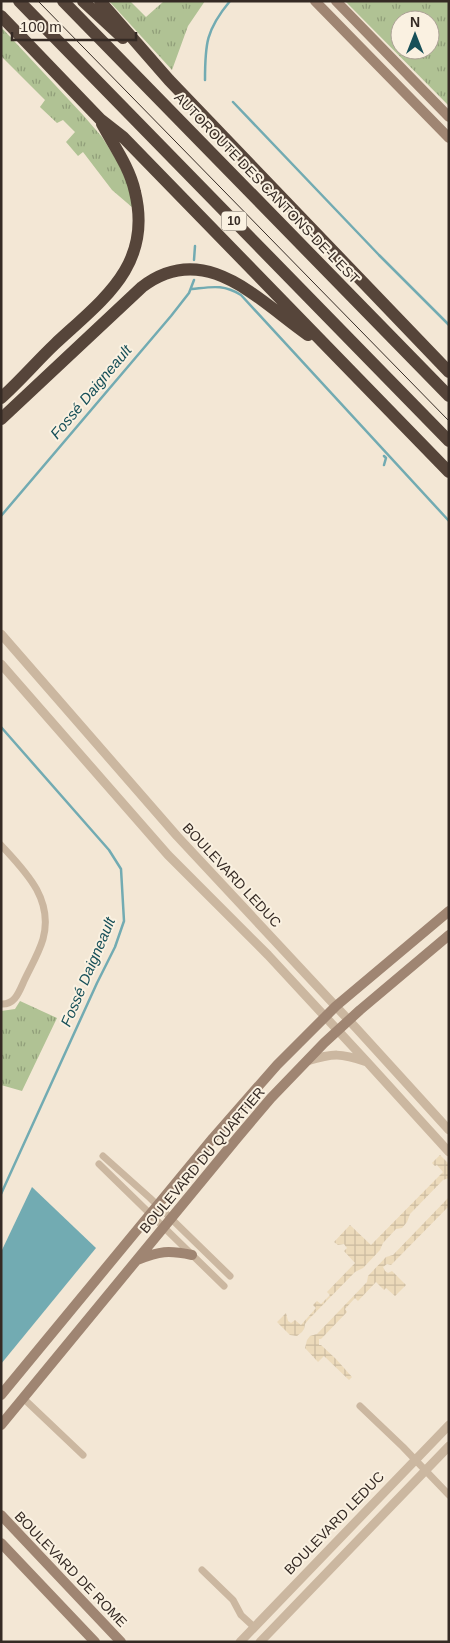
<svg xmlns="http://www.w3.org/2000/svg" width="450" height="1643" viewBox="0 0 450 1643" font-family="Helvetica,sans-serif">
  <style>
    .grass { fill: url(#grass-tufts); fill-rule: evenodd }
    .plaza { fill: url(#plaza-grid) }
    .water { fill: #72abb2 }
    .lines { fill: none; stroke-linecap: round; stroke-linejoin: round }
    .stream { stroke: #72abb2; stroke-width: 2.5 }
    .minor { stroke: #cbb7a0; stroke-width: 7 }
    .tertiary { stroke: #cbb7a0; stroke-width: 9 }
    .secondary { stroke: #9f8572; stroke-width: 10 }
    .motorway { stroke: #56453a; stroke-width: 12 }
    .tram { stroke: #352a24; stroke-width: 1 }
    .labels { text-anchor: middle; stroke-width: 4; stroke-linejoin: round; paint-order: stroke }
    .shield { fill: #faf1e1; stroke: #70665d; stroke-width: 1 }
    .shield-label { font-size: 12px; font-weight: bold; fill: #352a24 }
    .street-label { font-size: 14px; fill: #352a24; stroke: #faf1e1 }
    .water-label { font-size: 15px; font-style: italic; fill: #175059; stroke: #faf1e1 }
  </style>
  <defs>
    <pattern id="grass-tufts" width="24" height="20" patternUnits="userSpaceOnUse" patternTransform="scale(1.25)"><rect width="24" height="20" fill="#b0c294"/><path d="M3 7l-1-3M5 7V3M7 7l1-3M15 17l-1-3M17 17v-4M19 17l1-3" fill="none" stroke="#909e79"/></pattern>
    <pattern id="plaza-grid" width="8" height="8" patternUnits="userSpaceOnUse" patternTransform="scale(1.25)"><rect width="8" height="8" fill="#ecdaba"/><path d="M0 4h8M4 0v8" fill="none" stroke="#cbbba0"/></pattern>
  </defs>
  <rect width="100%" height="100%" fill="#f3e7d5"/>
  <path class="grass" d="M109,1H130L146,17L164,1H205L188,26L172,70Z
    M345,1H449V106ZM400,20H430V50H400Z
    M1,27L83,115L102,137L117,161L128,184L133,208L112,190L83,152L78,156L66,142L75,132L63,120L57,123L41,108L40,107L45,100L1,56Z
    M20,1001L57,1018L22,1091L1,1085V1011L15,1009Z"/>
  <path class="plaza" d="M440,1155L449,1164V1178L443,1180L410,1214L407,1222L402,1228L396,1229L383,1243L380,1250L363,1268L355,1272L309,1319L305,1324L304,1329L302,1332L297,1336L290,1335L277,1322L286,1313L288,1321L291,1323L295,1320L301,1325L316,1308L313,1305L317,1301L321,1304L330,1295L327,1292L355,1263L344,1251L347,1248L344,1244L338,1245L334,1242L350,1225L371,1245L443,1172L437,1165L435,1166L432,1163Z
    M449,1197V1206L391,1265L387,1264L383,1267L385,1271L388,1273L392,1271L406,1285L395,1296L386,1288L384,1290L376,1282L358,1301L355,1298L345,1309L347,1312L321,1339H319V1345H321L336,1359L352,1377L349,1380L324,1356L318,1362L305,1348L307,1340L310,1336L317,1334L367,1282L368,1276L386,1257L393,1255Z"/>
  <path class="water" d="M32,1187L96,1248L1,1364V1252Z"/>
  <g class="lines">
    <path class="stream" d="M205,80C205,44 206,30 230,1
      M233,102L379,255L449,325
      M194,260L195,246
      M192,289C212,287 223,284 241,295L449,521
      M384,456L386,458L384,465
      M1,516L171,316L189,293L194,280
      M1,727L109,850L121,869L124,921L115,947L97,983L1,1194"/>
    <path class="minor" d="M1,845C25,871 54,899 43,939C39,953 30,968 24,981C19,992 15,1005 1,1004
      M103,1156L150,1198L230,1276
      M99,1164L224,1286
      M23,1398L83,1455
      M360,1406L403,1447L449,1495
      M202,1570L233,1600L241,1615L254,1627"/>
    <path class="tertiary" d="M1,634L177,836L357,1029L449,1130
      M1,664L168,855L268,955L368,1063L449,1152
      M307,1061C334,1053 340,1053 367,1062
      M240,1642L449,1425
      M260,1642L449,1446"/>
    <path class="secondary" d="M315,1L449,138
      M336,1L449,117
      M137,1260C160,1251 168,1250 192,1255
      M1,1395L213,1138L277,1065L336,1006L449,911
      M1,1425L238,1137L271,1098L324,1043L360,1010L449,935
      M1,1515L121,1642
      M1,1543L95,1642"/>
    <path class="motorway" d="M19,1L449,441
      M63,1L449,396
      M83,1L123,38
      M100,1L169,80L449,372
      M1,16L100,119L123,137L449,472
      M1,398C20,381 37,361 55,344C102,300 153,266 135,192C130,168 114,146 102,124
      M1,419L142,287C205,239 258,300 308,335"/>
    <path class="tram" d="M38,1L449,421"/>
  </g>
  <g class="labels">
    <rect class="shield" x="221.5" y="211.5" width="25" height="19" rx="4"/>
    <g class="shield-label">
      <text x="234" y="225">10</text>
    </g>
    <g class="street-label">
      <text transform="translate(267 188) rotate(46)" y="5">AUTOROUTE DES CANTONS-DE-L'EST</text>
      <text transform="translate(232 875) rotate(47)" y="5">BOULEVARD LEDUC</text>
      <text transform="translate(202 1160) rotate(-50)" y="5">BOULEVARD DU QUARTIER</text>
      <text transform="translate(334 1523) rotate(-46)" y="5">BOULEVARD LEDUC</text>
      <text transform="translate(71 1569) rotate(46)" y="5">BOULEVARD DE ROME</text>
    </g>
    <g class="water-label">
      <text transform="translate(91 392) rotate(-50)" y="5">Fossé Daigneault</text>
      <text transform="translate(88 972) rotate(-67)" y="5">Fossé Daigneault</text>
    </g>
  </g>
  <rect width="450" height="1643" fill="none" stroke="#352a24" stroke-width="5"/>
  <g transform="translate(415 35)"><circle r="24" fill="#faf1e1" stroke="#aba195"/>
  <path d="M0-4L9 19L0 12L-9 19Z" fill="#175059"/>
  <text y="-8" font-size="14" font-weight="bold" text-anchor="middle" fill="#352a24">N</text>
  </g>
  <path d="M12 32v8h124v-8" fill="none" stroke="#352a24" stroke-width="2.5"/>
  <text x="20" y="32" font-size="15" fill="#352a24" stroke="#faf1e1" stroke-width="4" paint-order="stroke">100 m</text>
</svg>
